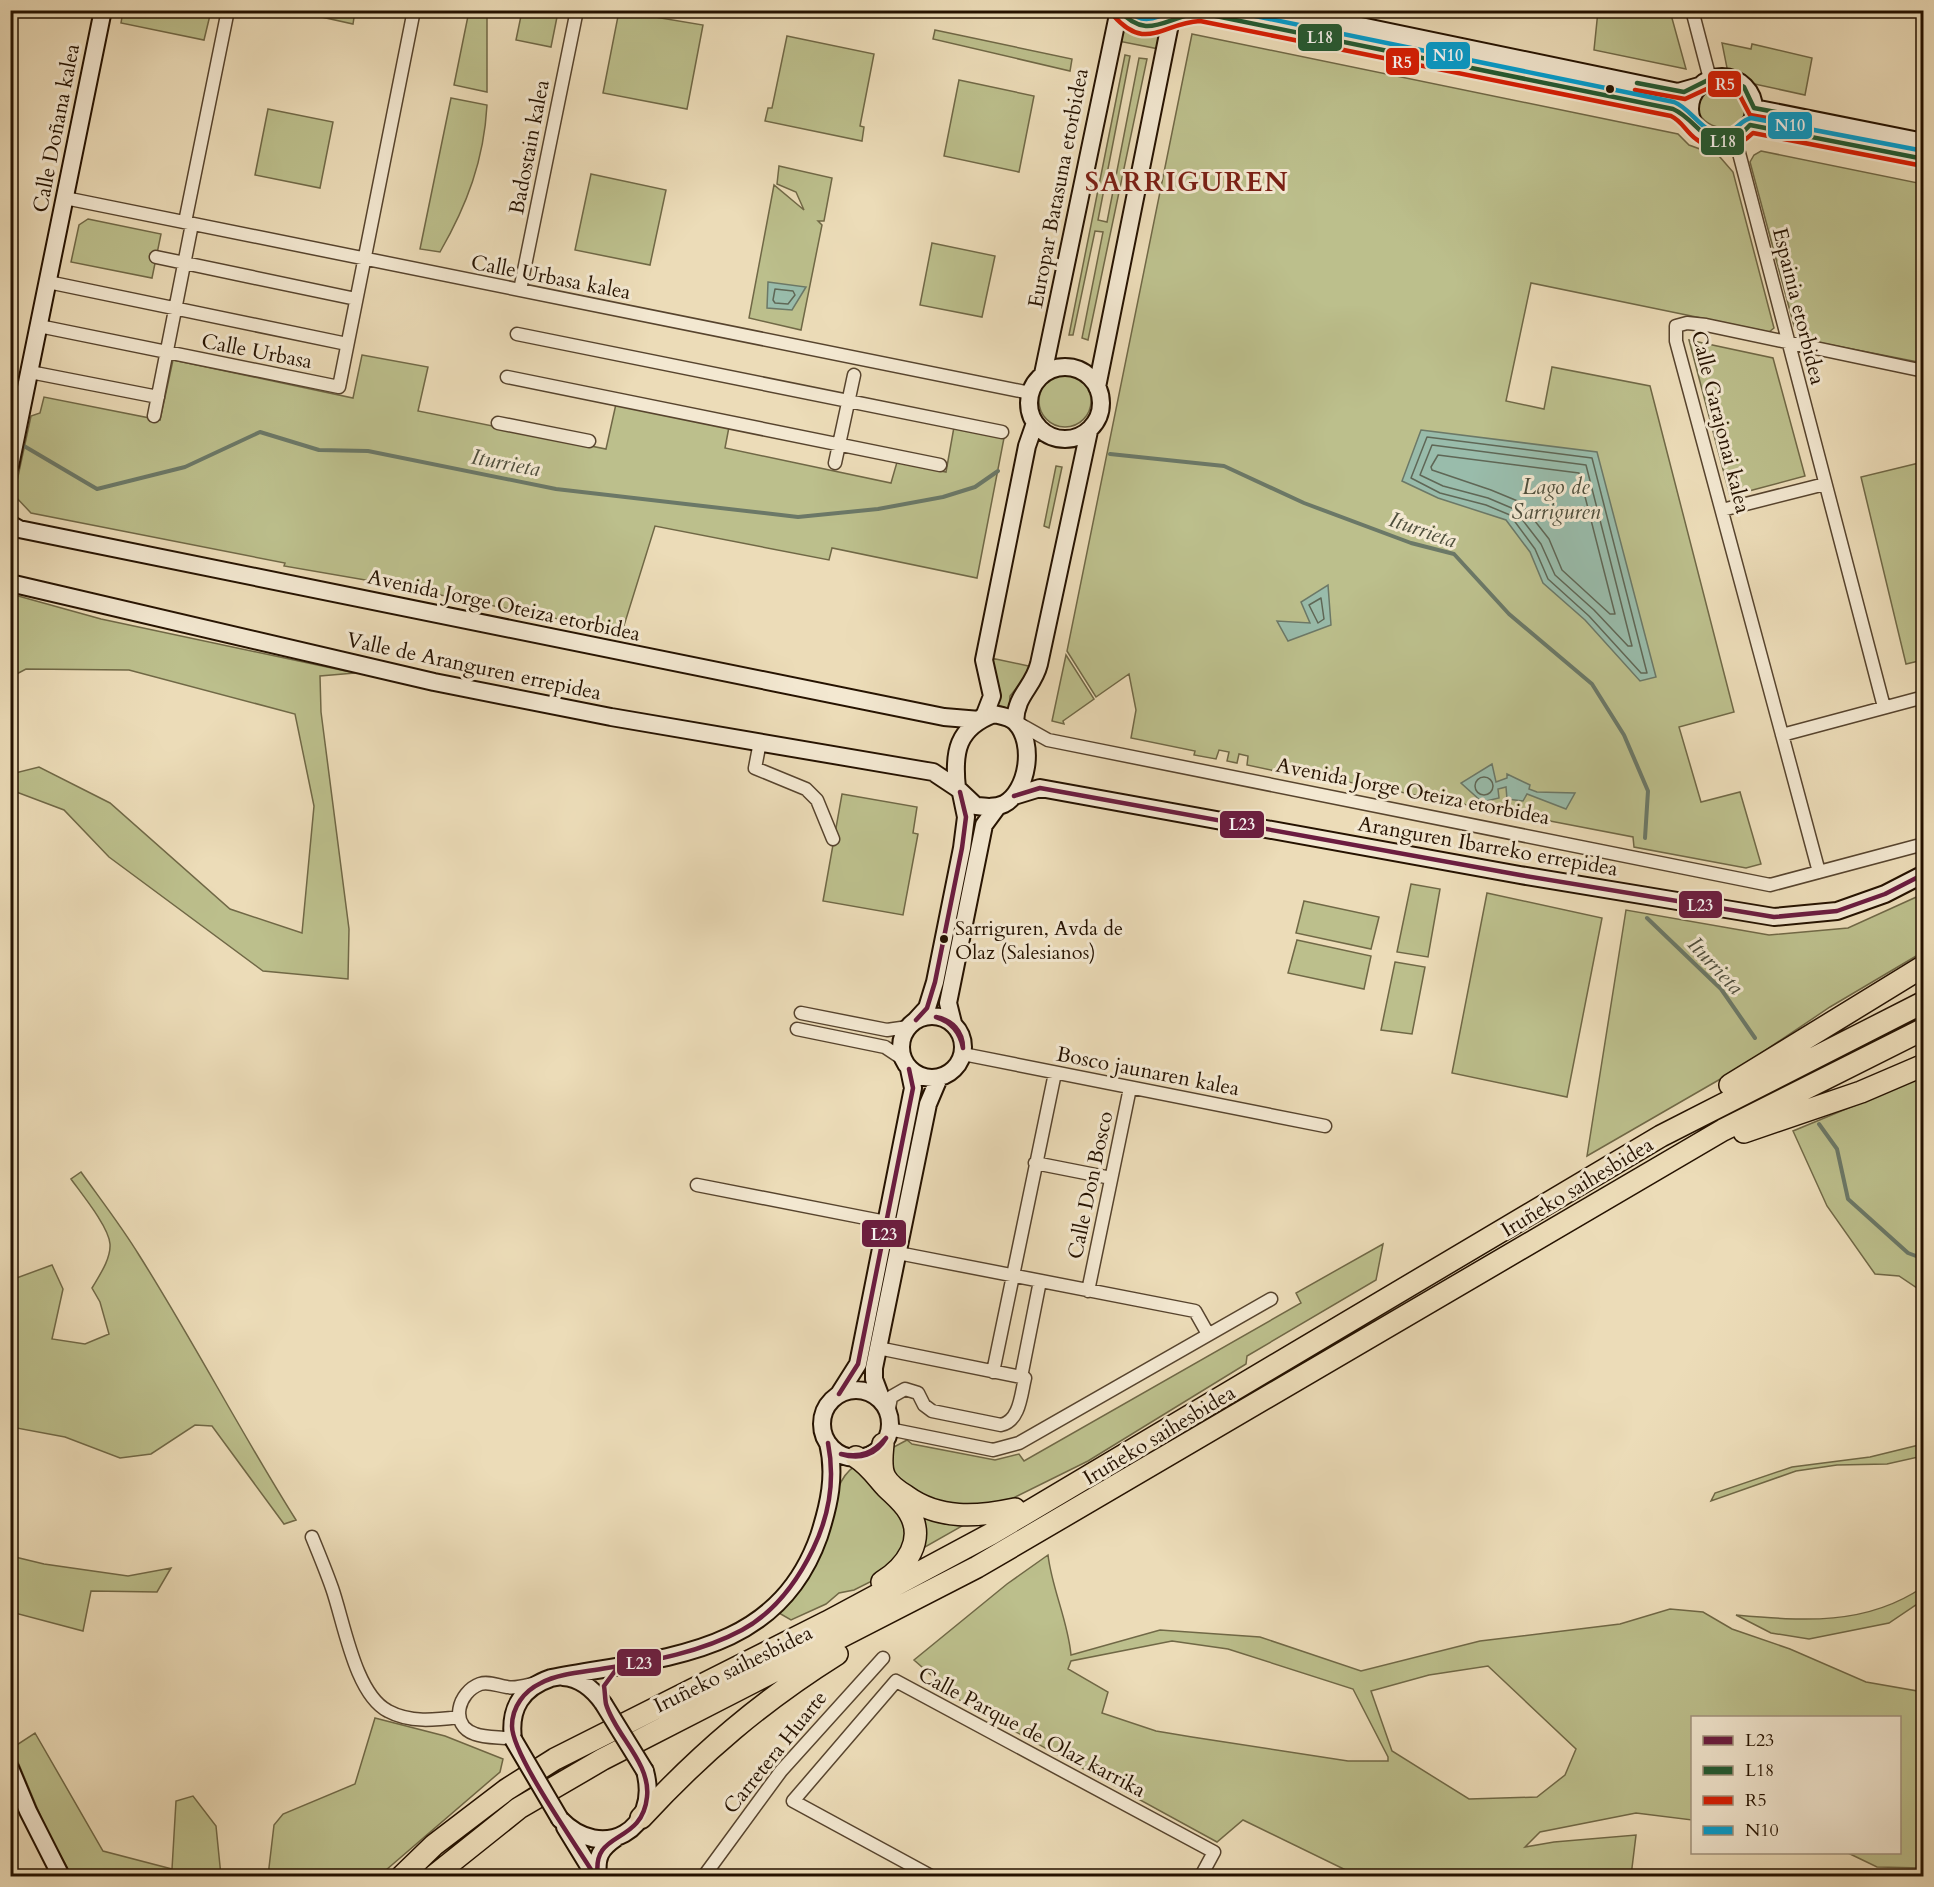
<svg xmlns="http://www.w3.org/2000/svg" width="1934" height="1887" viewBox="0 0 1934 1887" font-family="Cardo,serif">
  <style>
    .green { fill: #bcbf8c; stroke: #706846; stroke-width: 1.5; fill-rule: evenodd }
    .water { fill: #99bcab; stroke: #6b7867; stroke-width: 1.5 }
    .lines { fill: none; stroke-linecap: round; stroke-linejoin: round }
    .shore { stroke: #5f6756; stroke-width: 1.5 }
    .stream { stroke: #6b7867; stroke-width: 4 }
    .street-casing { stroke: #57442e; stroke-width: 15 }
    .secondary-casing { stroke: #251200; stroke-width: 20 }
    .highway-casing { stroke: #251200; stroke-width: 24 }
    .street { stroke: #f3e8d1; stroke-width: 12 }
    .secondary { stroke: #f3e8d1; stroke-width: 16 }
    .highway { stroke: #ecdcb8; stroke-width: 21 }
    .secondary-bridge-casing { stroke: #251200; stroke-width: 20; stroke-linecap: butt }
    .secondary-bridge { stroke: #f3e8d1; stroke-width: 16 }
    .bus-1-casing { stroke: #f3e8d1; stroke-width: 9 }
    .bus-2-casing { stroke: #f3e8d1; stroke-width: 9 }
    .bus-3-casing { stroke: #f3e8d1; stroke-width: 9 }
    .bus-4-casing { stroke: #f3e8d1; stroke-width: 9 }
    .bus-1 { stroke: #6b1c40; stroke-width: 4.5 }
    .bus-2 { stroke: #215b33; stroke-width: 4.5 }
    .bus-3 { stroke: #d81e05; stroke-width: 4.5 }
    .bus-4 { stroke: #029ed0; stroke-width: 4.5 }
    .bus-dot { fill: #251200; stroke: #f3e8d1; stroke-width: 2 }
    .labels { text-anchor: middle; stroke-width: 6; stroke-linejoin: round; paint-order: stroke }
    .bus-label { font-size: 20px; fill: #251200; stroke: #f3e8d1; text-anchor: start }
    .street-label { font-size: 21px; fill: #251200; stroke: #f3e8d1 }
    .water-label { font-size: 22px; font-style: italic; fill: #4e4e3c; stroke: #f3e8d1 }
    .district-label { font-size: 27px; font-weight: bold; letter-spacing: 1.5px; fill: #7a1f14; stroke: #f3e8d1 }
    .line-badge { stroke: #f3e8d1; stroke-width: 2 }
    .badge-label { font-size: 16px; text-anchor: middle; font-weight: bold; fill: #fff }
  </style>
  <rect width="100%" height="100%" fill="#ecdcb8"/>
  <filter id="stains"><feTurbulence type="fractalNoise" baseFrequency=".00333" numOctaves="4"/><feColorMatrix values="0 0 0 0 .2 0 0 0 0 .09 0 0 0 0 .02 0 0 0 .5 -.17"/></filter>
  <radialGradient id="worn" r=".72"><stop offset=".6" stop-color="#630" stop-opacity="0"/><stop offset="1" stop-color="#630" stop-opacity=".3"/></radialGradient>
  <path class="green" d="M290,10H355V11L353,24Z
    M123,11V10L211,11L204,40L121,23Z
    M469,11H487V92L454,85Z
    M552,11L558,12L551,47L516,40L522,11Z
    M619,11L703,25L687,109L603,93Z
    M1221,11H1250L1656,94L1655,99Z
    M1598,11H1670L1686,69L1594,50Z
    M1120,26L1140,36L1162,34L1159,49L1118,41Z
    M935,30L1072,59L1070,71L933,39Z
    M1192,34L1678,134L1689,145L1719,156L1733,172L1774,328L1769,332L1531,283L1506,401L1544,409L1552,367L1650,386L1734,712L1679,727L1701,802L1740,792L1761,864L1746,868L1634,847L1633,837L1281,769L1280,772L1247,765L1248,756L1239,754L1237,763L1227,761L1229,752L1219,750L1216,759L1194,755L1195,751L1131,738L1136,710L1129,674L1096,697L1067,651Z
    M787,36L874,54L860,126L864,127L862,141L765,121L768,108H772Z
    M1722,43L1751,49L1752,44L1812,58L1805,95L1750,83L1728,73Z
    M1125,55L1130,56L1098,220L1107,222L1139,58L1147,59L1088,340L1082,338L1103,232L1095,231L1073,335H1069Z
    M959,80L1034,96L1019,172L944,156Z
    M1717,89L1729,91L1743,101L1745,115L1733,127C1701,134 1681,97 1717,89Z
    M451,98L487,105C484,160 467,205 440,252L420,249Z
    M268,109L333,122L320,188L255,175Z
    M1761,151L1923,184V363L1801,339L1794,326L1750,162L1754,155Z
    M779,166L832,178L824,221H818L822,225L801,330L749,318L774,185L804,210L796,192L777,184Z
    M591,174L666,190L650,265L575,250Z
    M88,219L161,234L152,278L71,262L79,225Z
    M932,243L995,256L982,317L920,305Z
    M1689,340L1773,358L1805,476L1730,496Z
    M362,355L428,367L418,411L606,449L616,404L729,427L725,448L891,483L897,462L946,472L954,427L1004,438L977,578L832,548L829,560L655,526L622,632L377,582L284,566L285,563L31,513L14,495L31,416L40,413L44,397L160,420L173,360L353,398Z
    M1039 401a26 26 0 1 1 52 0a26 26 0 1 1-52 0Z
    M1923,462V660L1906,664L1861,477Z
    M1056,466L1062,467L1049,528L1044,526Z
    M11,594L101,619L355,673L320,676L321,712L349,929L348,979L263,971L109,857L64,810L11,790V774L39,767L110,803L230,909L302,933L314,806L295,714L129,670L26,669L11,677Z
    M1066,655L1094,699L1063,721L1064,724L1052,721Z
    M991,658L1033,667L1010,696L1009,709L997,705L999,687Z
    M842,794L917,807L913,833L918,834L903,915L823,901Z
    M1411,884L1440,889L1428,957L1397,952Z
    M1487,893L1602,918L1567,1097L1452,1073Z
    M1923,894V952L1830,1007L1736,1070L1587,1156L1626,910L1769,935L1848,928Z
    M1304,901L1379,917L1371,949L1296,933Z
    M1297,940L1371,956L1364,989L1288,973Z
    M1395,962L1425,967L1412,1034L1381,1030Z
    M1923,1077V1292L1899,1276L1875,1274L1827,1206L1793,1131Z
    M81,1172C101,1200 122,1227 139,1255C194,1342 241,1433 296,1520L284,1524L212,1426L195,1425L151,1454L120,1458L65,1437L11,1427V1280L52,1265L63,1289L52,1339L85,1344L109,1334L100,1302L92,1288C99,1276 111,1259 110,1244C109,1227 81,1193 71,1179Z
    M1383,1244L1376,1280L1247,1356L1246,1364L1088,1461L1005,1502L946,1509L899,1482L889,1467L892,1448L907,1440L912,1444L995,1460L1019,1454L1024,1461L1301,1303L1296,1293Z
    M1923,1444V1456L1887,1464L1837,1465L1796,1471L1711,1501L1715,1493L1792,1467L1870,1457Z
    M855,1466L905,1515L906,1546L882,1576L854,1590L839,1593L826,1604L791,1620L779,1613C796,1595 811,1575 821,1551C832,1526 830,1482 855,1466Z
    M924,1513L969,1522L918,1551V1520Z
    M1048,1555C1052,1589 1068,1621 1071,1655L1160,1630L1260,1637L1361,1671L1480,1641L1620,1624L1670,1609L1703,1612L1732,1629L1790,1649L1866,1682L1923,1692V1868L1877,1867L1848,1853L1900,1852V1718H1692V1820L1636,1813L1540,1832L1525,1847L1554,1842L1636,1835L1631,1876H1358L1243,1820L1217,1842L963,1703L914,1660L1007,1584ZM1172,1641L1228,1649L1353,1689L1388,1757V1761H1348L1192,1737L1156,1731L1102,1713L1108,1692L1068,1669L1071,1661ZM1488,1666L1576,1749L1565,1775L1537,1797L1469,1799L1392,1751L1371,1691L1429,1675Z
    M11,1556L44,1564L128,1576L171,1568L157,1592L91,1591L83,1631L11,1612Z
    M1923,1587V1600L1889,1623L1809,1639L1771,1633L1736,1615C1803,1621 1866,1626 1923,1587Z
    M375,1718L445,1736L503,1759L500,1772L379,1876H268L274,1825L283,1814L355,1784Z
    M35,1733L103,1851L172,1869L176,1801L193,1796L216,1826L221,1876H72L46,1829L12,1748Z"/>
  <path class="water" d="M768,282L806,287L792,310L767,308Z
    M1421,430L1597,452L1656,677L1640,681L1585,620L1543,583L1530,552L1506,520L1438,498L1402,481Z
    M1328,585L1331,625L1288,641L1277,621L1310,623L1301,602Z
    M1492,764L1496,782L1507,778V774L1530,785L1529,789L1537,792L1575,793L1566,809L1527,794L1523,801L1507,799L1506,787L1498,789L1499,798L1482,802L1461,783Z"/>
  <g class="lines">
    <path class="shore" d="M775,289L793,291L795,295L788,304L775,303L773,300Z
      M1427,437L1592,458L1647,673H1641L1589,616L1548,579L1535,549L1510,515L1486,505L1440,493L1411,478Z
      M1432,445L1586,465L1632,646H1628L1594,610L1555,575L1541,544L1514,509L1488,498L1443,486L1420,475Z
      M1438,455L1579,473L1615,614H1610L1562,570L1549,539L1520,502L1491,490L1432,470L1431,467Z
      M1321,598L1324,619L1318,623L1309,605Z
      M1475 786a9 9 0 1 1 18 0a9 9 0 1 1-18 0Z"/>
    <path class="stream" d="M24,446L97,489L185,467L260,432L319,450L368,451L556,489L798,517L878,509L943,497L975,487L998,471
      M1110,454L1224,466L1304,503L1411,543L1454,554L1509,614L1592,684L1624,735L1648,791L1645,838
      M1647,918L1721,989L1755,1038
      M1819,1124L1837,1149L1848,1199L1908,1253L1924,1259"/>
    <defs>
      <path id="street" d="M1692,10L1710,79
        M1731,140L1739,153L1884,707
        M65,198L1030,393
        M185,222L228,10
        M156,257L356,299
        M48,282L347,344
        M520,290L577,10
        M39,326L339,387L414,10
        M517,334L1002,432
        M30,372L158,397
        M507,377L940,465
        M154,416L192,224
        M498,423L589,441
        M835,463L854,375
        M1722,510L1825,484
        M1016,722L1048,740L1770,885L1924,844
        M1782,735L1924,697
        M760,742L755,768L806,789L817,800L833,839
        M1819,872L1676,341V326L1687,323L1706,325L1924,371
        M801,1013L887,1030L908,1027
        M797,1029L885,1047L903,1059
        M963,1054L1325,1126
        M1035,1163L1111,1178
        M697,1185L886,1222
        M898,1253L1195,1311L1208,1334
        M1088,1291L1130,1088
        M878,1348L1021,1377
        M993,1372L1055,1073
        M888,1414L891,1397L905,1389L918,1393L924,1405L932,1411L1001,1425C1020,1421 1021,1394 1025,1378L1021,1377L1040,1281
        M889,1429L993,1450L1019,1443L1271,1299
        M312,1537C319,1554 326,1571 332,1588C344,1622 355,1694 388,1711C410,1723 435,1720 459,1717
        M513,1739C501,1737 485,1738 475,1734C449,1725 458,1692 480,1684C489,1681 498,1686 507,1687C516,1689 527,1685 536,1683
        M704,1876L781,1771L883,1658
        M931,1876L793,1801L896,1681L1214,1852L1201,1876"/>
      <path id="secondary" d="M1119,10C1134,31 1157,32 1175,16
        M1284,10L1678,92L1699,86
        M1174,17L1193,13L1221,17L1673,109L1692,122
        M1690 109a32 32 0 1 1 64 0a32 32 0 1 1-64 0Z
        M1754,108L1924,142
        M1750,125L1924,159
        M1029 403a36 36 0 1 1 72 0a36 36 0 1 1-72 0Z
        M1043,374L1119,10
        M1097,387L1171,19
        M10,466L103,10
        M10,524L19,529L944,717L980,720L985,714L992,696L984,660L1027,446L1035,423
        M10,583L434,682L611,717L933,772L957,788
        M994,714C1002,716 1011,717 1016,723C1035,743 1028,791 1004,804C995,808 986,807 976,806L957,788C953,752 957,728 994,714Z
        M1015,722C1016,694 1033,688 1039,664L1089,431
        M1014,796L1040,788L1520,875L1774,917L1837,911L1885,894L1924,874
        M901 1047a31 31 0 1 1 62 0a31 31 0 1 1-62 0Z
        M916,1020L927,1008L935,982L962,848L966,817L961,793
        M953,1023L948,1003L984,825L998,806
        M822 1424a34 34 0 1 1 68 0a34 34 0 1 1-68 0Z
        M839,1394L858,1364L913,1088L909,1069
        M883,1403L874,1379V1368L928,1104L939,1078
        M563,1677C581,1678 593,1689 603,1703
        M513,1739C509,1708 522,1688 551,1678C658,1657 776,1658 819,1536C829,1505 836,1475 828,1443
        M10,1768L28,1811L61,1876
        M560,1819C602,1863 661,1830 645,1771
        M565,1827L595,1876
        M598,1876C596,1857 600,1849 616,1838"/>
      <path id="highway" d="M1730,1085L1924,966
        M1744,1132L1861,1092L1924,1065
        M883,1444C882,1455 880,1468 885,1477C889,1485 898,1491 906,1496C939,1520 977,1517 1015,1509
        M856,1457C869,1465 876,1476 886,1487C894,1495 903,1502 909,1512C926,1540 906,1567 882,1582
        M641,1818C701,1753 762,1701 837,1654
        M402,1876L434,1845L506,1790L555,1759L827,1622L991,1534L1661,1136L1924,1002
        M434,1876L519,1808L603,1759L977,1567L1723,1130L1924,1029"/>
    </defs>
    <use href="#street" class="street-casing"/>
    <use href="#secondary" class="secondary-casing"/>
    <use href="#highway" class="highway-casing"/>
    <use href="#street" class="street"/>
    <use href="#secondary" class="secondary"/>
    <use href="#highway" class="highway"/>
    <defs>
      <path id="secondary-bridge" d="M603,1703L645,1771
        M513,1739L560,1819"/>
    </defs>
    <use href="#secondary-bridge" class="secondary-bridge-casing"/>
    <use href="#secondary-bridge" class="secondary-bridge"/>
    <defs>
      <path id="bus-1" d="M1014,796L1040,788L1520,875L1774,917L1837,911L1885,894L1924,874
        M936,1017C952,1020 963,1031 963,1048
        M936,1017C952,1022 960,1032 963,1048
        M916,1020L927,1008L935,982L962,848L966,817L960,792
        M839,1394L858,1364L913,1088L909,1069
        M841,1454C861,1458 873,1453 886,1438
        M841,1454C860,1460 876,1455 886,1438
        M595,1876C577,1846 512,1755 512,1726C512,1707 524,1691 541,1683C560,1673 586,1672 607,1668C653,1661 701,1652 742,1630C775,1612 797,1582 813,1549C829,1516 835,1479 828,1443
        M598,1876C591,1829 642,1846 647,1797C651,1763 615,1735 606,1704C605,1699 605,1692 604,1686L615,1671L644,1661"/>
      <path id="bus-2" d="M1119,10C1148,43 1167,15 1201,13L1673,109C1701,121 1713,166 1750,125L1924,159
        M1637,83L1684,92L1710,79L1726,77L1744,87L1754,108L1802,117"/>
      <path id="bus-3" d="M1113,15C1146,53 1162,23 1200,21L1671,116C1682,121 1686,132 1696,139C1714,154 1737,149 1753,133L1923,166
        M1635,90L1685,99L1713,86L1725,84L1738,92L1750,115L1801,124"/>
      <path id="bus-4" d="M1129,10C1142,26 1158,17 1174,10
        M1226,10L1674,102C1693,109 1704,138 1726,133C1737,130 1741,120 1751,118L1924,151"/>
    </defs>
    <use href="#bus-1" class="bus-1-casing"/>
    <use href="#bus-2" class="bus-2-casing"/>
    <use href="#bus-3" class="bus-3-casing"/>
    <use href="#bus-4" class="bus-4-casing"/>
    <use href="#bus-1" class="bus-1"/>
    <use href="#bus-2" class="bus-2"/>
    <use href="#bus-3" class="bus-3"/>
    <use href="#bus-4" class="bus-4"/>
  </g>
  <g class="bus-dot">
    <circle cx="1610" cy="89" r="5"/>
    <circle cx="944" cy="939" r="5"/>
  </g>
  <g class="labels">
    <g class="bus-label">
      <text x="955" y="935">Sarriguren, Avda de<tspan x="955" dy="24">Olaz (Salesianos)</tspan></text>
    </g>
    <g class="street-label">
      <text transform="translate(56 128) rotate(-79)" y="7">Calle Doñana kalea</text>
      <text transform="translate(529 147) rotate(-79)" y="7">Badostain kalea</text>
      <text transform="translate(1058 188) rotate(-79)" y="7">Europar Batasuna etorbidea</text>
      <text transform="translate(551 277) rotate(11)" y="7">Calle Urbasa kalea</text>
      <text transform="translate(1799 306) rotate(76)" y="7">Espainia etorbidea</text>
      <text transform="translate(257 351) rotate(11)" y="7">Calle Urbasa</text>
      <text transform="translate(1721 422) rotate(76)" y="7">Calle Garajonai kalea</text>
      <text transform="translate(504 605) rotate(12)" y="7">Avenida Jorge Oteiza etorbidea</text>
      <text transform="translate(474 666) rotate(12)" y="7">Valle de Aranguren errepidea</text>
      <text transform="translate(1413 791) rotate(11)" y="7">Avenida Jorge Oteiza etorbidea</text>
      <text transform="translate(1488 846) rotate(10)" y="7">Aranguren Ibarreko errepidea</text>
      <text transform="translate(1148 1071) rotate(11)" y="7">Bosco jaunaren kalea</text>
      <text transform="translate(1090 1185) rotate(-78)" y="7">Calle Don Bosco</text>
      <text transform="translate(1577 1187) rotate(-31)" y="7">Iruñeko saihesbidea</text>
      <text transform="translate(1159 1435) rotate(-31)" y="7">Iruñeko saihesbidea</text>
      <text transform="translate(733 1669) rotate(-26)" y="7">Iruñeko saihesbidea</text>
      <text transform="translate(1032 1732) rotate(28)" y="7">Calle Parque de Olaz karrika</text>
      <text transform="translate(775 1752) rotate(-51)" y="7">Carretera Huarte</text>
    </g>
    <g class="water-label">
      <text transform="translate(506 462) rotate(11)" y="8">Iturrieta</text>
      <text x="1556" y="494">Lago de<tspan x="1556" dy="25">Sarriguren</tspan></text>
      <text transform="translate(1423 529) rotate(19)" y="8">Iturrieta</text>
      <text transform="translate(1716 965) rotate(47)" y="8">Iturrieta</text>
    </g>
    <g class="district-label">
      <text x="1187" y="191">SARRIGUREN</text>
    </g>
  </g>
  <g class="line-badge">
    <rect x="1297" y="23" width="46" height="29" rx="6" fill="#215b33"/>
    <rect x="1425" y="41" width="46" height="29" rx="6" fill="#029ed0"/>
    <rect x="1385" y="47" width="35" height="29" rx="6" fill="#d81e05"/>
    <rect x="1707" y="70" width="35" height="28" rx="6" fill="#d81e05"/>
    <rect x="1767" y="111" width="46" height="29" rx="6" fill="#029ed0"/>
    <rect x="1700" y="127" width="45" height="29" rx="6" fill="#215b33"/>
    <rect x="1219" y="810" width="46" height="29" rx="6" fill="#6b1c40"/>
    <rect x="1678" y="890" width="45" height="29" rx="6" fill="#6b1c40"/>
    <rect x="861" y="1219" width="46" height="29" rx="6" fill="#6b1c40"/>
    <rect x="616" y="1648" width="46" height="29" rx="6" fill="#6b1c40"/>
  </g>
  <g class="badge-label">
    <text x="1320" y="43">L18</text>
    <text x="1448" y="61">N10</text>
    <text x="1402" y="68">R5</text>
    <text x="1725" y="90">R5</text>
    <text x="1790" y="131">N10</text>
    <text x="1723" y="147">L18</text>
    <text x="1242" y="830">L23</text>
    <text x="1700" y="911">L23</text>
    <text x="884" y="1240">L23</text>
    <text x="639" y="1669">L23</text>
  </g>
  <rect width="1934" height="1887" fill="none" stroke="#ecdcb8" stroke-width="36"/>
  <rect x="12" y="12" width="1910" height="1863" fill="none" stroke="#251200" stroke-width="3"/>
  <rect x="18" y="18" width="1898" height="1851" fill="none" stroke="#251200" stroke-width="1.5"/>
  <rect x="1691" y="1716" width="210" height="138" fill="#f3e8d1" stroke="#a1927d" stroke-width="1.5"/>
  <rect x="1703" y="1736" width="30" height="9" fill="#6b1c40" stroke="#a1927d" stroke-width="1.5"/>
  <text x="1745" y="1746" font-size="18" fill="#251200">L23</text>
  <rect x="1703" y="1766" width="30" height="9" fill="#215b33" stroke="#a1927d" stroke-width="1.5"/>
  <text x="1745" y="1776" font-size="18" fill="#251200">L18</text>
  <rect x="1703" y="1796" width="30" height="9" fill="#d81e05" stroke="#a1927d" stroke-width="1.5"/>
  <text x="1745" y="1806" font-size="18" fill="#251200">R5</text>
  <rect x="1703" y="1826" width="30" height="9" fill="#029ed0" stroke="#a1927d" stroke-width="1.5"/>
  <text x="1745" y="1836" font-size="18" fill="#251200">N10</text>
  <rect width="100%" height="100%" filter="url(#stains)"/>
  <rect width="100%" height="100%" fill="url(#worn)"/>
</svg>
